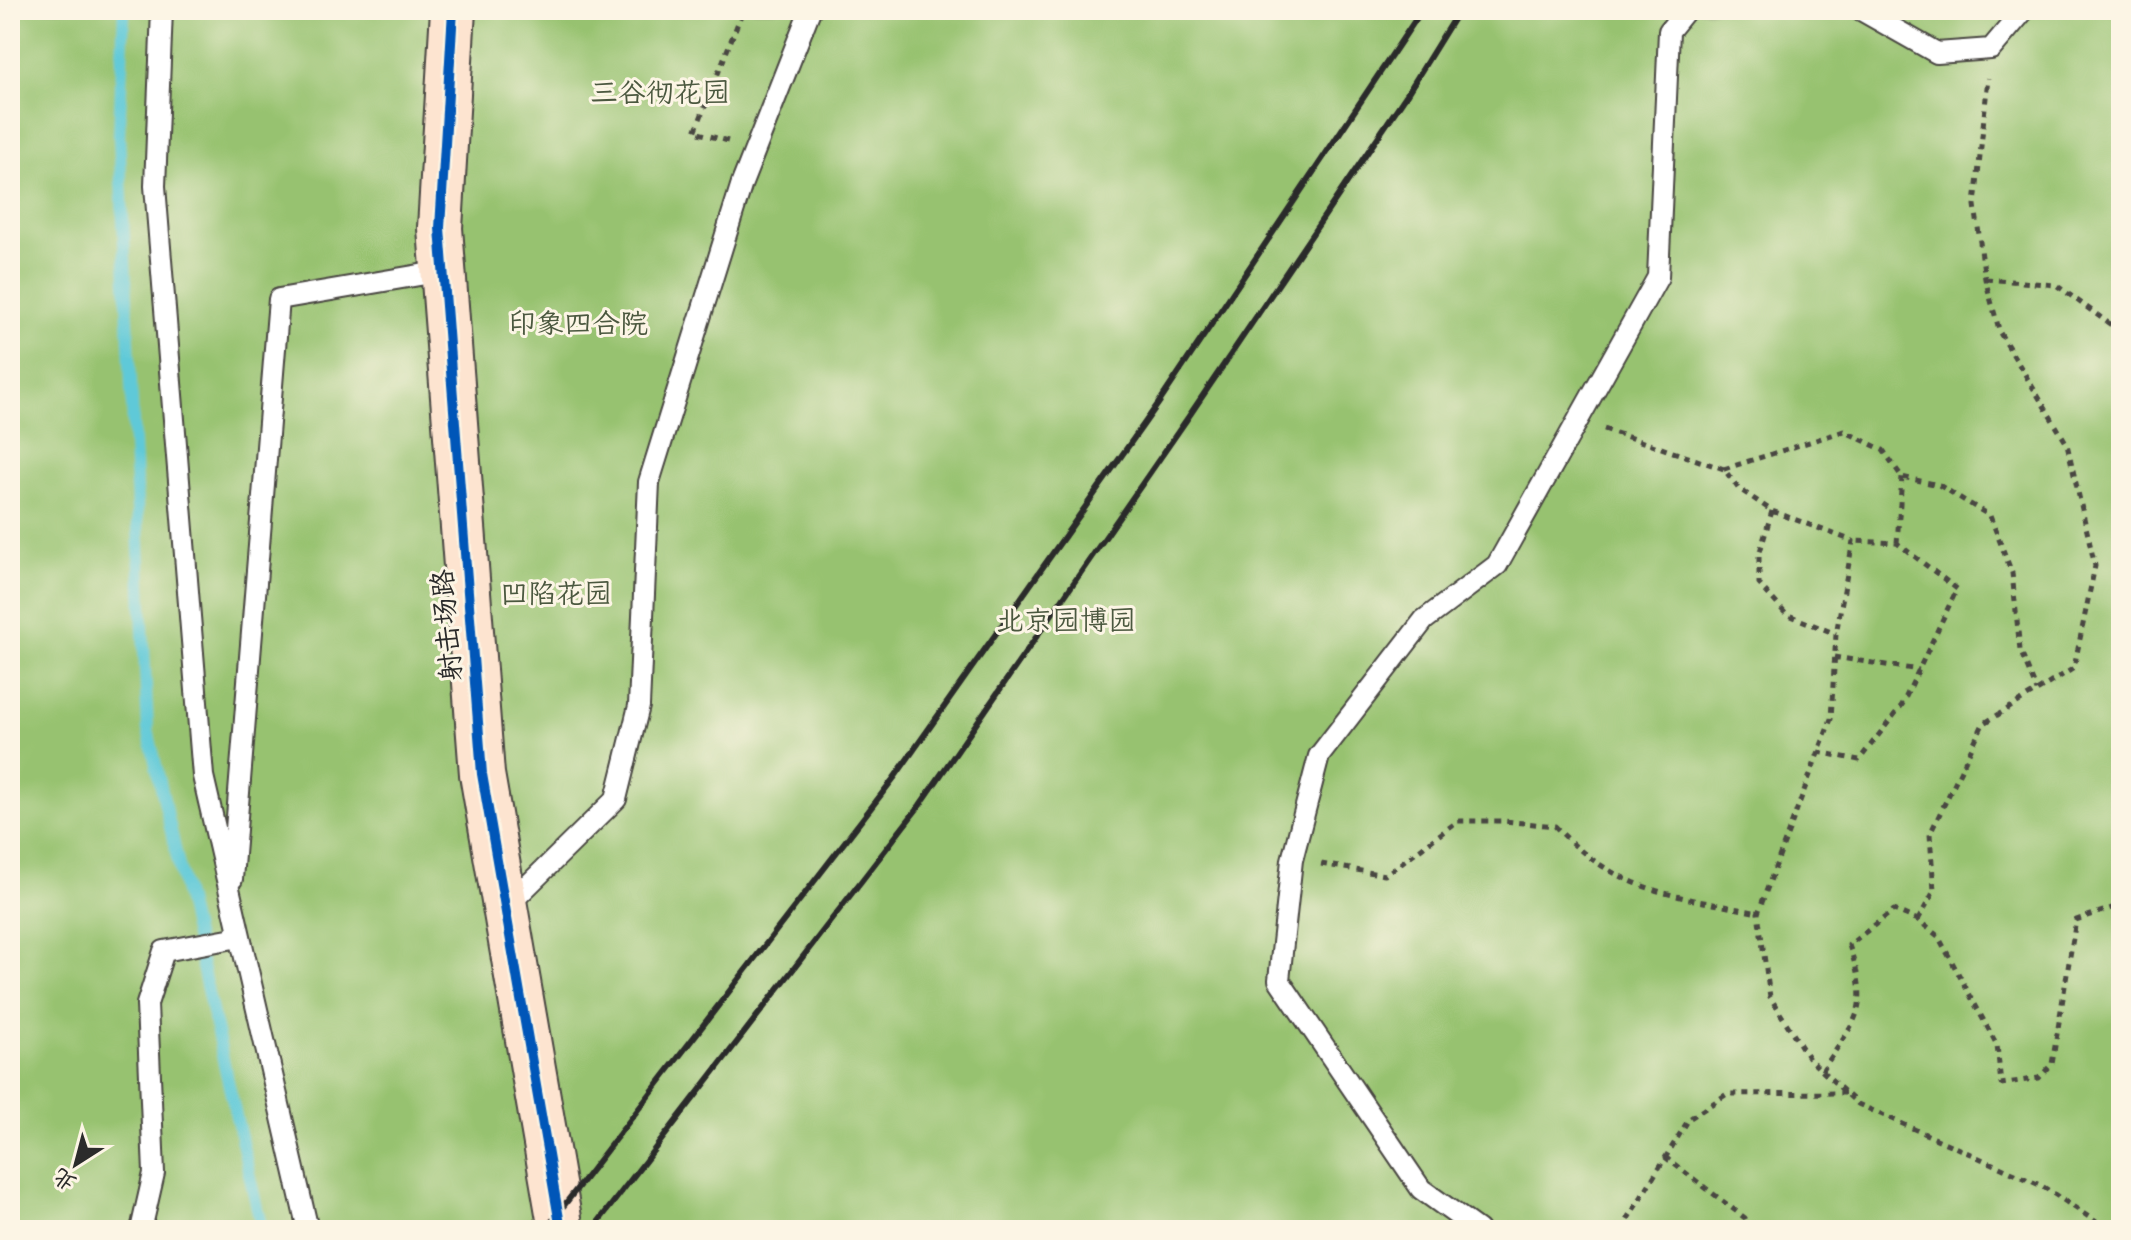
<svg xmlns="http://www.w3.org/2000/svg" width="2131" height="1240" viewBox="0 0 2131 1240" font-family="Itim,'LXGW WenKai TC',sans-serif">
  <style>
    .green { fill: #97c26f; stroke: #61764d; stroke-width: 2 }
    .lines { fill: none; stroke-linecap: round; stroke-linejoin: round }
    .stream { stroke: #5ec9d8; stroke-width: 12 }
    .lane-casing { stroke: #494642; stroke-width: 24 }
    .secondary-casing { stroke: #494642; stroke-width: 48 }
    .path { stroke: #494642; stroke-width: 5; stroke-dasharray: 6 6; stroke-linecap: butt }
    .lane { stroke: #fff; stroke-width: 20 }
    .secondary { stroke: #fde4d0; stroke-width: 44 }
    .rail { stroke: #2b2b2b; stroke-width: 6 }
    .cycleway-casing { stroke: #fcf5e5; stroke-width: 15 }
    .cycleway { stroke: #0057b8; stroke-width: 10 }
    .labels { text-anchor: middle; stroke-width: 6; stroke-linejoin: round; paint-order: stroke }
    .park-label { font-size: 28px; fill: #4b583f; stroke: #fcf5e5 }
    .street-label { font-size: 28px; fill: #2b2b2b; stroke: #fcf5e5 }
  </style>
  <rect width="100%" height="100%" fill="#fcf5e5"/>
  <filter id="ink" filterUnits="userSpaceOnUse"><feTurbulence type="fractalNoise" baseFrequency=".0125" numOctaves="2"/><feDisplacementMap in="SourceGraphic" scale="16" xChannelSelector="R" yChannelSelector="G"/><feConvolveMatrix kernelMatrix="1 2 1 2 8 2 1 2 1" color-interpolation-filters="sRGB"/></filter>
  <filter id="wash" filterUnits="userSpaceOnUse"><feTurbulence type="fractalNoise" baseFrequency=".006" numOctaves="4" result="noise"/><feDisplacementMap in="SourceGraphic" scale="32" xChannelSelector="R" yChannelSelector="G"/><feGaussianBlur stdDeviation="1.8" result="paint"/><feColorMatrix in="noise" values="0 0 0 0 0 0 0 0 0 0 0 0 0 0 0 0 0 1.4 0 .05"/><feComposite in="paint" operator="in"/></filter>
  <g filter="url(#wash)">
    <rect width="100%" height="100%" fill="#f5dfc4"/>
    <path class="green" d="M10,10H2121V1230H10Z"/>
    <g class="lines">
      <path class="stream" d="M124,10L119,137L148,730L262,1230"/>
    </g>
  </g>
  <g filter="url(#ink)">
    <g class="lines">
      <defs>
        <path id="lane" d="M162,10L155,186L203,776L308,1230
          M1861,10L1937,53L1991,49L2024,10
          M232,879L279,299L443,271
          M507,906L616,799L639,706L649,482L742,183L810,10
          M141,1230L154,1173L147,1004L164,951L239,937
          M1478,1230L1421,1189L1279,980L1292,860L1319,756L1424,620L1497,565L1658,277L1669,31L1686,10"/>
        <path id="secondary" d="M453,10L440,228L482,774L561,1230"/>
      </defs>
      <use href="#lane" class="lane-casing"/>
      <use href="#secondary" class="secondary-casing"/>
      <path class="path" d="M728,141L695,132L743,10
        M1986,279L2056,285L2121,332
        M1604,429L1724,469L1738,488L1772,511L1853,541L1836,634L1831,719L1758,913L1770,997L1809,1059L1858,1104L2042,1186L2098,1223L2104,1230
        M1724,469L1844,431L1883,450L1902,477L1939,485L1990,516L2012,573L2020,650L2037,691
        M1772,511L1759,555V584L1786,614L1836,634
        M1897,543L1902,477
        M1834,657L1919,670
        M1818,752L1859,760L1902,705L1957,589L1897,543L1853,541
        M1321,864L1385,875L1458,821H1504L1555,826C1617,893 1674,895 1758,913
        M1918,920L1934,891L1930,834L1983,724L2074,668L2095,566L2067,444L2000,333L1985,279L1975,205L1988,78
        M1822,1071C1858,1015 1871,1012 1849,945L1894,910L1918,920L1938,936L1997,1045L2001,1084L2039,1078L2052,1064L2076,920L2121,905
        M1665,1157L1745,1218L1750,1230
        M1621,1230L1689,1119L1727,1094L1845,1093"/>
      <use href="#lane" class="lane"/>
      <use href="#secondary" class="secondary"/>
      <path class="rail" d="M545,1230L894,778L1158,404L1422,10
        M592,1230L920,805L1187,419L1407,94L1459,10"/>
      <defs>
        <path id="cycleway" d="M453,10L440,228L482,774L561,1230"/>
      </defs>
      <use href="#cycleway" class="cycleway-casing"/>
      <use href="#cycleway" class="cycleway"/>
    </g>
  </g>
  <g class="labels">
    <g class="park-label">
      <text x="660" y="102">三谷彻花园</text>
      <text x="578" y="333">印象四合院</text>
      <text x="556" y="603">凹陷花园</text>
      <text x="1066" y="630">北京园博园</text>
    </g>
    <g class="street-label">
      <text transform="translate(446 625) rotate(-95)" y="10">射击场路</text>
    </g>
  </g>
  <rect width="2131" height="1240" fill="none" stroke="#fcf5e5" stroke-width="40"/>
  <g transform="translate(76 1164) rotate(216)" stroke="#fcf5e5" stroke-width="6" paint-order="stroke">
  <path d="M0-6L14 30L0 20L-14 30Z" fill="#2b2b2b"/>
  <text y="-12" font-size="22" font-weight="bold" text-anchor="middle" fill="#2b2b2b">北</text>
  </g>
</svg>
